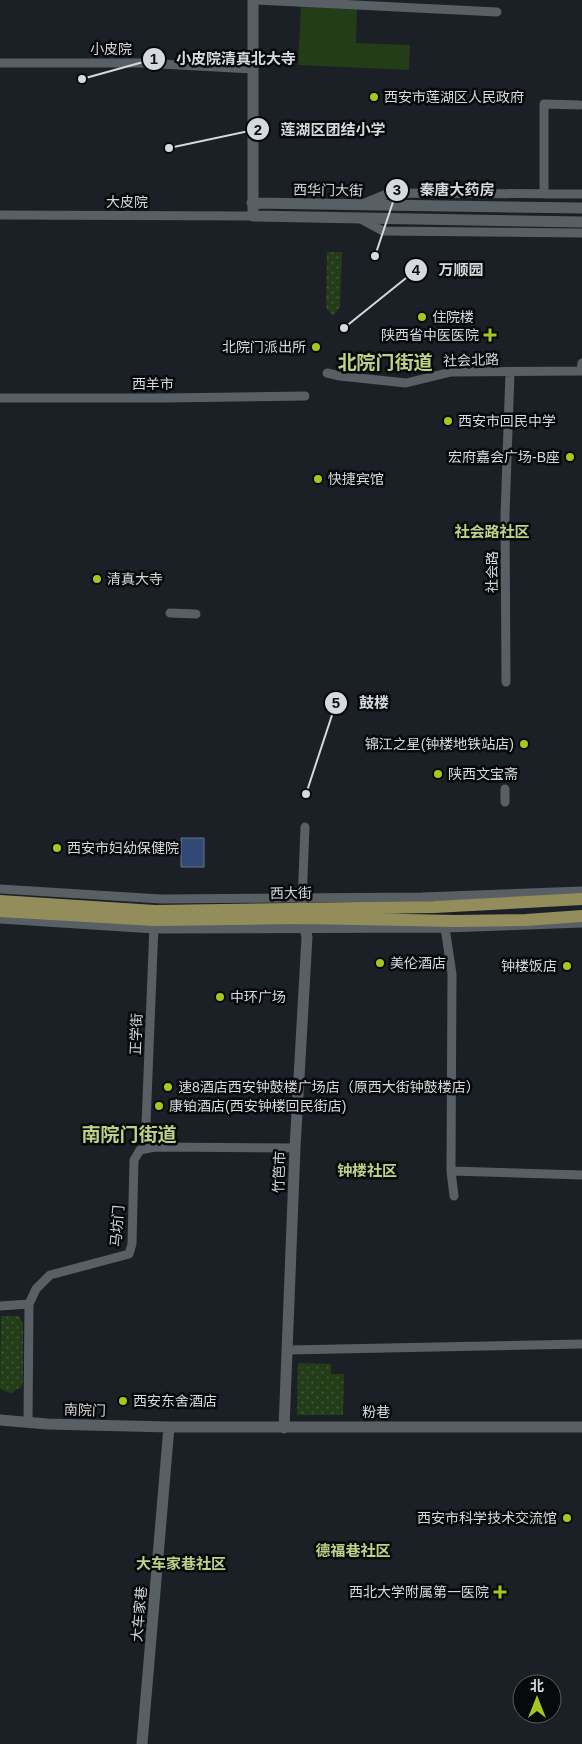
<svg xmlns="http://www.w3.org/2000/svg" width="582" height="1744" viewBox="0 0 582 1744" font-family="Helvetica,'Noto Sans SC',sans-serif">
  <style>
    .grass { fill: #223d18 }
    .park { fill: url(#park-dots) }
    .water { fill: #324875; stroke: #637494 }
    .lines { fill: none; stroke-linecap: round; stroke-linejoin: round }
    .minor { stroke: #585f65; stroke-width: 9 }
    .tertiary { stroke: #585f65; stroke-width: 11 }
    .primary { stroke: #928d5b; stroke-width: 12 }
    .poi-dot { fill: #a7c71e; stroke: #07090b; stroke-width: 2 }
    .labels { text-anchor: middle; stroke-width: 5; stroke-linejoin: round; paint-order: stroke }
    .street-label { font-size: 14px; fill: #d6d9dd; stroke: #07090b }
    .poi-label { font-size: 14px; fill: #d6d9dd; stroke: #07090b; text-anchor: start }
    .neighbourhood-label { font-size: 15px; font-weight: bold; fill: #bed288; stroke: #07090b }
    .district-label { font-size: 19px; font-weight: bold; fill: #bed288; stroke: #07090b }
    .leader { fill: none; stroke: #d6d9dd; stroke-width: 2 }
    .callout-dot { fill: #d6d9dd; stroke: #07090b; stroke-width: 2 }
    .mark-label { font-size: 15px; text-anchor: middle; font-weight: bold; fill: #111 }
    .callout-label { font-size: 15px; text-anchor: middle; font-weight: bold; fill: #d6d9dd; stroke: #07090b; stroke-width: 5; stroke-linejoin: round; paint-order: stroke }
  </style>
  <defs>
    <pattern id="park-dots" width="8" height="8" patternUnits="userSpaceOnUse" patternTransform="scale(1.25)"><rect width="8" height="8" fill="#223d18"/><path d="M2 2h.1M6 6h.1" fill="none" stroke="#415839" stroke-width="1.8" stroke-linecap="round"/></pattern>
  </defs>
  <rect width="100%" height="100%" fill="#1a2025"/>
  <path class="grass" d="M301,7L357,9L356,43L410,45L409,70L298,65Z"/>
  <path class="park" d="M327,252H342L340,307L333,316L326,307Z
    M1,1316H19L23,1324V1381L21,1387L11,1393L2,1390L0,1388Z
    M298,1363L331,1364V1374H344L343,1415H297Z"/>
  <path class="water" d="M181,838H204V867H181Z"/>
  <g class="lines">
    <path class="minor" d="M256,0L497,12
      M0,63H142L252,69
      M544,194V104L580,105
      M365,203L389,193L582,194
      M0,215L253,216
      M359,218L383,231L582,233
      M327,373L340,376L406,383L451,372L581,371L582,363
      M0,398H164L305,396
      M170,613L196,614
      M506,682L505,515L510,372
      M505,789V802
      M0,889L161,899L422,897L582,891
      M302,902L305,827
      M0,919L154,929L445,928L582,923
      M448,926L445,928L452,974L451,1171L454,1196
      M145,1149L154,925
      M451,1171L582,1175
      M0,1306L29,1304
      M288,1350L582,1344
      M28,1422L29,1304L36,1289L50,1275L129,1254L132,1244L134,1160L140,1150L155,1147L295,1148"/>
    <path class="tertiary" d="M253,0V216L582,222
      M252,203L582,208
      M0,1420L47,1424L169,1427H582
      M284,1428L295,1148L307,937L305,929L307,918
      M142,1744L169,1427"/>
    <path class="primary" d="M0,901L155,911L434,907L582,899
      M0,911L154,920L307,918L455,921L526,920L582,916"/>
  </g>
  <g class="poi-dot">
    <circle cx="374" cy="97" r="5"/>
    <circle cx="422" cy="317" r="5"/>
    <path d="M487.5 327.5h5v5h5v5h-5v5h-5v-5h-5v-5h5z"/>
    <circle cx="316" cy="347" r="5"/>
    <circle cx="448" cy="421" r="5"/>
    <circle cx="570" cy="457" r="5"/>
    <circle cx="318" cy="479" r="5"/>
    <circle cx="97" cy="579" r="5"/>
    <circle cx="524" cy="744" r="5"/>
    <circle cx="438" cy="774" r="5"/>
    <circle cx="57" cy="848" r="5"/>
    <circle cx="380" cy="963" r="5"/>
    <circle cx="567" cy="966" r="5"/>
    <circle cx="220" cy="997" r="5"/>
    <circle cx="168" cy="1087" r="5"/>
    <circle cx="159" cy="1106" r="5"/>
    <circle cx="123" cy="1401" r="5"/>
    <circle cx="567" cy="1518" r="5"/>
    <path d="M497.5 1584.5h5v5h5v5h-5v5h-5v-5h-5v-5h5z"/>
  </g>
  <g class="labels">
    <g class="street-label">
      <text x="111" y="54">小皮院</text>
      <text transform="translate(328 190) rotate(1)" y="5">西华门大街</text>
      <text x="127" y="207">大皮院</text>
      <text transform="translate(471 360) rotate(-2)" y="5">社会北路</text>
      <text x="153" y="389">西羊市</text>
      <text transform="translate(492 572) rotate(-90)" y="5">社会路</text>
      <text transform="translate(291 893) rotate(-1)" y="5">西大街</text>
      <text transform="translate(136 1034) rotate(-88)" y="5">正学街</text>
      <text transform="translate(279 1172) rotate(-88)" y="5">竹笆市</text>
      <text transform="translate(117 1226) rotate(-85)" y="5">马坊门</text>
      <text transform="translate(85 1410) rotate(2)" y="5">南院门</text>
      <text x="376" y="1417">粉巷</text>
      <text transform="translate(139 1614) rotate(-85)" y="5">大车家巷</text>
    </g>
    <g class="poi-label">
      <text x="384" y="102">西安市莲湖区人民政府</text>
      <text x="432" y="322">住院楼</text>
      <text x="479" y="340" text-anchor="end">陕西省中医医院</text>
      <text x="306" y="352" text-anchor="end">北院门派出所</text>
      <text x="458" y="426">西安市回民中学</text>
      <text x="560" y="462" text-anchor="end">宏府嘉会广场-B座</text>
      <text x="328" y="484">快捷宾馆</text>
      <text x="107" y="584">清真大寺</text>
      <text x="514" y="749" text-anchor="end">锦江之星(钟楼地铁站店)</text>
      <text x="448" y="779">陕西文宝斋</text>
      <text x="67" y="853">西安市妇幼保健院</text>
      <text x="390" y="968">美伦酒店</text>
      <text x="557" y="971" text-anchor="end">钟楼饭店</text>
      <text x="230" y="1002">中环广场</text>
      <text x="178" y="1092">速8酒店西安钟鼓楼广场店（原西大街钟鼓楼店）</text>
      <text x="169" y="1111">康铂酒店(西安钟楼回民街店)</text>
      <text x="133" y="1406">西安东舍酒店</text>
      <text x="557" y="1523" text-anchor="end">西安市科学技术交流馆</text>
      <text x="489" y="1597" text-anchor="end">西北大学附属第一医院</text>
    </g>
    <g class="neighbourhood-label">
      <text x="492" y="537">社会路社区</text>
      <text x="367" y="1176">钟楼社区</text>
      <text x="353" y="1556">德福巷社区</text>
      <text x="181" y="1569">大车家巷社区</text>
    </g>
    <g class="district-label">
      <text x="385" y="369">北院门街道</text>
      <text x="129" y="1141">南院门街道</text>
    </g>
  </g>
  <path class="leader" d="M82 79L154 59M169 148L258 129M375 256L397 190M344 328L416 270M306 794L336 703"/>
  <g class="callout-dot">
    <circle cx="82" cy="79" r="5"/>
    <circle cx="169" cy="148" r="5"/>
    <circle cx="375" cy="256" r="5"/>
    <circle cx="344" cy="328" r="5"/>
    <circle cx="306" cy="794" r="5"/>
    <circle cx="154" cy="59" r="12"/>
    <circle cx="258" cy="129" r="12"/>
    <circle cx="397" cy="190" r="12"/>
    <circle cx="416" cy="270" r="12"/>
    <circle cx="336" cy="703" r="12"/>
  </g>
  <g class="mark-label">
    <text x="154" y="64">1</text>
    <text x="258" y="135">2</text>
    <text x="397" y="195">3</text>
    <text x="416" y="275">4</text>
    <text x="336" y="708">5</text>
  </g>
  <g class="callout-label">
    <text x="236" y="64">小皮院清真北大寺</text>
    <text x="333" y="135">莲湖区团结小学</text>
    <text x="457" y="195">秦唐大药房</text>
    <text x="461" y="275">万顺园</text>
    <text x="374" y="708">鼓楼</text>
  </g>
  <g transform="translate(537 1699)"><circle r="24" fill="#07090b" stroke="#5a5c5f"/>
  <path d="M0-4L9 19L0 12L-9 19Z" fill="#a7c71e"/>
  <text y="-8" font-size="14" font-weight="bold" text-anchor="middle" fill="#d6d9dd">北</text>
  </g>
</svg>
